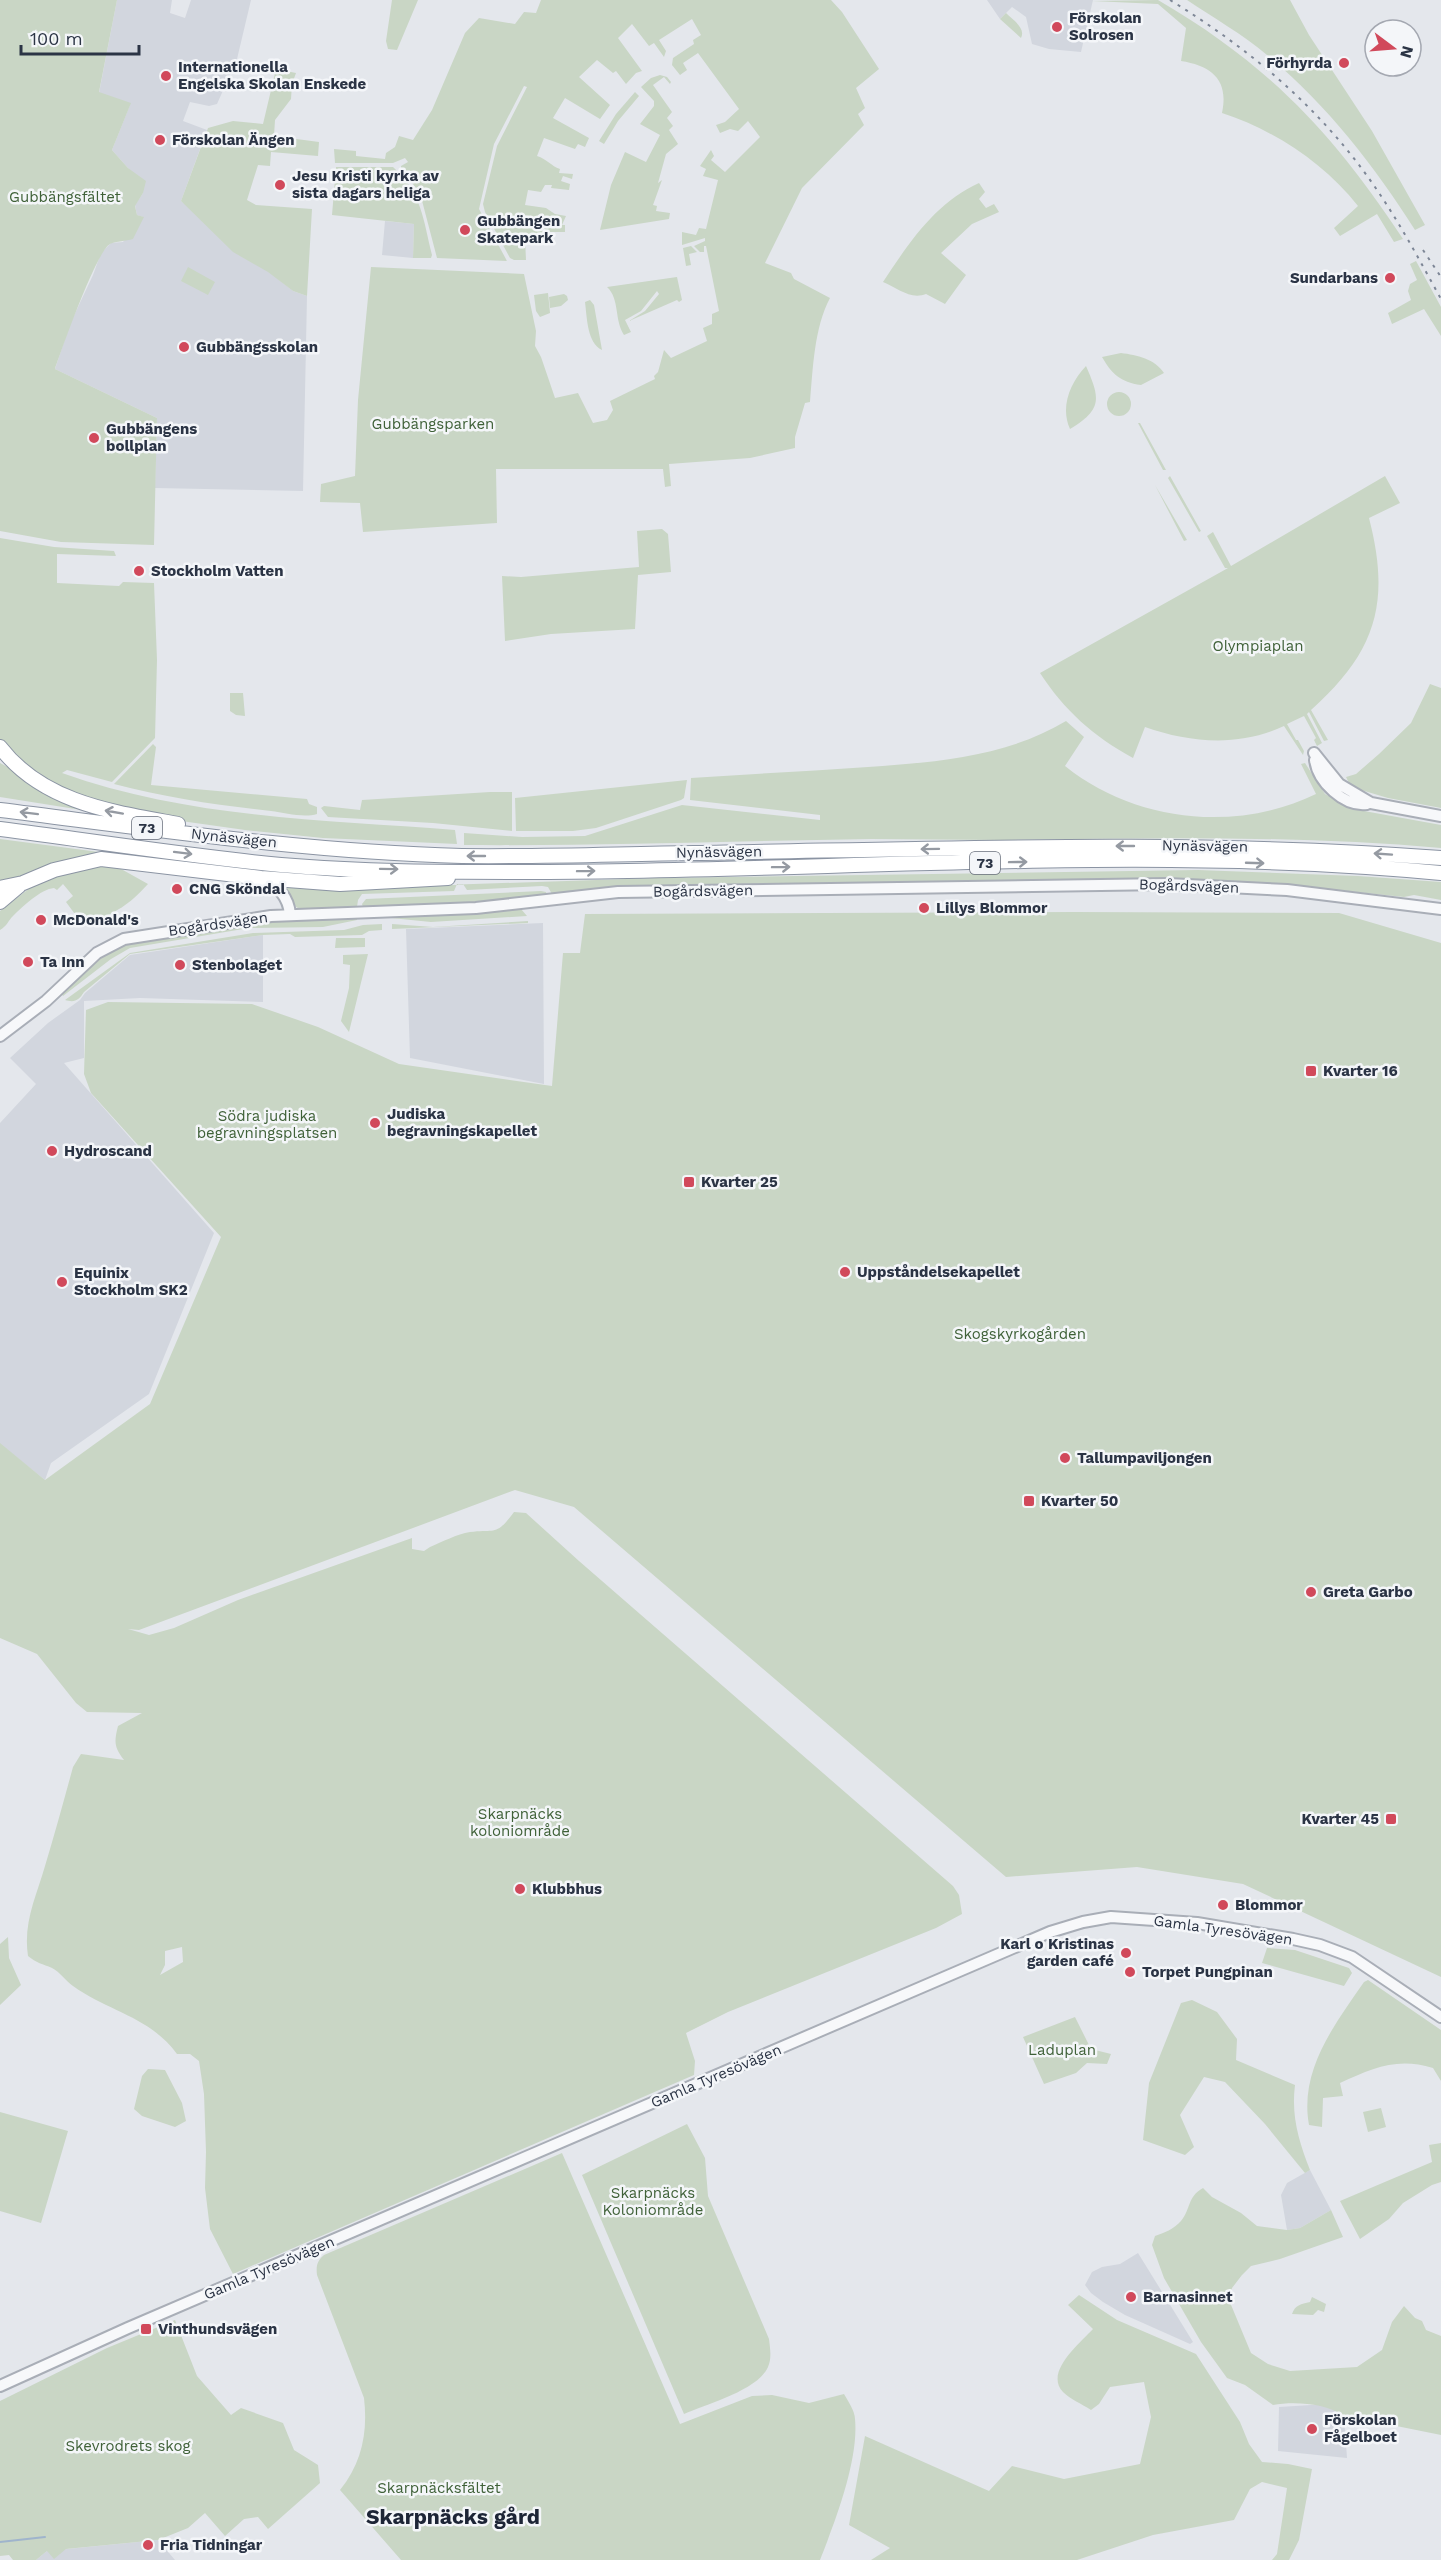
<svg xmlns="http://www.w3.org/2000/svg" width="1441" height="2560" viewBox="0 0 1441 2560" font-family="'Work Sans',sans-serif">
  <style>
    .built { fill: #d2d6de }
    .green { fill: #c9d6c5; fill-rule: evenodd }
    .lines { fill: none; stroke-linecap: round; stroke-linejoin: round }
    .stream { stroke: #9fb4cc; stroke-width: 2 }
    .tertiary-casing { stroke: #a9aeb7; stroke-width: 14 }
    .trunk-casing { stroke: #8b94a3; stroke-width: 16 }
    .tertiary { stroke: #f7f8fa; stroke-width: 10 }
    .trunk { stroke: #fff; stroke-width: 14 }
    .rail { stroke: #7d8696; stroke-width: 2; stroke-dasharray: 3 6; stroke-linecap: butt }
    .oneway { stroke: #959aa2 }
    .poi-dot { fill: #d1495b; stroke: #f4f6f9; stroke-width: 2 }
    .labels { text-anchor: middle; stroke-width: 5; stroke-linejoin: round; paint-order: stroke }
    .shield { fill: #f4f6f9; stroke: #676e7b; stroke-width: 1.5 }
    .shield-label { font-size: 14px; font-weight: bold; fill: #2b3445 }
    .poi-label { font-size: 15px; font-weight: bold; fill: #2b3445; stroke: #f4f6f9; text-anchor: start }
    .park-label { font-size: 15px; fill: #3f6138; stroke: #f4f6f9 }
    .street-label { font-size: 15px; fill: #2b3445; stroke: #f4f6f9 }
    .district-label { font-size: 21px; font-weight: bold; fill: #1d2536; stroke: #f4f6f9 }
  </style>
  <rect width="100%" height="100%" fill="#e4e7ec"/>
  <path class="built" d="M117,0H172L170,13L185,18L191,0H251L237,59L217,104L209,106L190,102L183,121L207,130L181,201L293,291L307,296L303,491L155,488L157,418L55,369L70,324L93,275L101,253L111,243L123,242L143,217L137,215L135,205L143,193L128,168L112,150L130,105L99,93Z
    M987,0H1093L1081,52L1049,49L1032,44L1026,17L1012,7L1000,19Z
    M385,221L414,224L413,258L382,255Z
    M543,923L544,1084L410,1058L406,929Z
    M263,935V1002L140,998L84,1001V1058L64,1063L214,1233L149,1394L51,1463L45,1480L0,1444V1123L36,1084L10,1058L48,1023L80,1000L85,993L130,955Z
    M1310,2170L1331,2210L1300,2228L1287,2230L1281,2195L1287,2183Z
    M1138,2253L1193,2342L1190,2344L1125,2315L1103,2302L1091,2293L1085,2285L1092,2272L1102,2267L1120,2264Z
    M1343,2403L1347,2458L1278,2451L1279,2407Z
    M158,2540L175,2560H36L47,2551Z"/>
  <path class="green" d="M0,0H117L99,92L131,103L112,150L128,168L146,181L143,193L135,206L137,215L144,217L133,239C126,241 116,241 110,244C96,252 62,349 55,369L157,418L154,545L61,542L0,531Z
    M392,0H418L397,50L388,49L386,41Z
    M541,0H831L842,12L879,69L856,88L865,108L858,114L864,125L802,188L765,263L791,273L794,279L830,298C814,328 813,369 810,402L805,403L795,437V448L750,458L669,464L671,486L665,487L663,469H496L497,523L363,532L360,503L320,502L321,484L355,476L358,400L371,267L524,274L536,331L535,346L541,357L555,398L578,393L593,423L607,420L613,410L610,401L655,379L654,376L658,372L664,350L671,358L707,341L703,328L712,324V314L719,311L706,246H704V252H700L694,246L705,241V238L682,245V232L696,235L699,228L706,229L718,180L703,176L706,169L700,166L711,150L714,156L711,160L725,172L760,137L748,121L738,131L730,129L720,133L716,125L725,122L739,109L698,53L683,63L687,70L680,75L672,65L673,58L694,44L693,40L701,35L692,19L659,40L666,51L664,57L654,43L649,46L632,24L618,38L642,71L636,73L626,84L616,71L613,73L597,60L579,77L610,105L600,119L565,98L553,118L589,138L585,147L578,144L575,149L544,138L537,156C547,159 551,166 560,169L559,173L573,174L572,179L563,176L561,181L570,184L569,190L551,188L552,185H545L541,192L528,190L525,205L546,208L555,214L566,216L562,225H565V232H547L543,226L538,227V222H534L536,229L544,232L538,233V237L525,238L526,260H514L510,258L485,212L483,204L497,146L527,87L524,86L494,144L479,209L507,261L437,258L420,193L401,169V166L408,162L405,158L393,163H335L334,149L356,151V156L385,159L386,153L395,147L399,136L413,140L432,110L465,33L479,18L515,24L524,12L536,13Z
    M1158,0C1268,64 1333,133 1403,239L1394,242L1377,214L1340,236L1334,228L1358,206C1324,163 1274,130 1222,113C1229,80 1212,66 1181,61L1186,28L1158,4L1092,1Z
    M1187,0H1290L1309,35L1372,131L1425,225L1415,230C1374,165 1326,104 1267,55C1242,34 1214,18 1187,0Z
    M1006,13C1013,20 1026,28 1021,38L1000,19Z
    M276,69L296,73L292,84L291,99L275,120L274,136L319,142L318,156L271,152L270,166L258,165L247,200L256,205L312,209L307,296L293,291L268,272L233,252L181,201L208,128L233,121L263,124Z
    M660,75L667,77L671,82L670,84L664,77L653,85L672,112L667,118L673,126L669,130L678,144L666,154L658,183L662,180L653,205L657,206L656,211L670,213L669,219L600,230L611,185L625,152L646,162L660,135L640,124L654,106V101L641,87L651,78Z
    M635,92L639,96L618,121L604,144L599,141L616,114Z
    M336,167H393C422,193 423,219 432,255L431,258H413L414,224L332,215Z
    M979,183L985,192L979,199L986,208L994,204L999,212L972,224L941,253L966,275L945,304L926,294C910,300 898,288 883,282C908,244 936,202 979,183Z
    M691,246L697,252L689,254L691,265L686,266L683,248Z
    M1416,261L1441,307V336L1424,309L1392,324L1388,313L1411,300L1408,291L1410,284L1417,280L1410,264Z
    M188,267L215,282L208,295L181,281Z
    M677,277L682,300L679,302L677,300L629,321L645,311L659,294L657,291L641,311L625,320L631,332L624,335C614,320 620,299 607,287Z
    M548,293L550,313L540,317L536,311L534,295Z
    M564,294L567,296L568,300L561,306L550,308L549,297Z
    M590,300L594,305L602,350C587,343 587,317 585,302Z
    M1121,353C1137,355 1155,359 1164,373L1141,385C1120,382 1112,374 1102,357Z
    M1086,366C1100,398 1103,409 1070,429C1060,407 1070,383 1086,366Z
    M1107 404a12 12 0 1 1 24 0a12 12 0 1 1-24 0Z
    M1138,423H1140L1166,470H1163Z
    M1170,476L1201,531L1199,532L1168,478Z
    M1385,476L1400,503L1369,518C1391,603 1376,652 1311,710L1328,740L1324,741L1309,712L1307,714L1322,743L1317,746L1314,740L1316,738L1304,716L1287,724L1296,740H1298L1304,751L1303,755L1284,726C1240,747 1190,743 1145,727L1133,758C1093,736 1064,710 1040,673L1228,568H1225L1207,536L1213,532L1231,566Z
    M1155,485L1187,540L1184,541Z
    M662,529L668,534L671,572L638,575L635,629L551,634L505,641L502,576L521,577L639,567L637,531Z
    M0,538L54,547L114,551L116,556L57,554V583L119,586L123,582L154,583L157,660L155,738L112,782L67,770L62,773C188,818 323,820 455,830L457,844L323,838L245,830L174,820L104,805L37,779L0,742Z
    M1430,684L1441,688V808L1388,798L1351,787L1346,777L1356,774L1379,754L1411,723Z
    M230,693H243L245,716L236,715L230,711Z
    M1066,721L1084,737L1065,766C1135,822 1235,833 1316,794L1301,764L1305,763L1325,794L1353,809L1441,825V848C1294,835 1147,838 999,840C957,840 914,839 871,839C735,841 600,846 464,845V833L522,837L585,836L682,805L820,820V815L690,800L691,778C750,774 809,771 868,767C936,762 1006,757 1066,721Z
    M153,744L156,747L151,785L307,799L309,804L317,807V814C304,818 285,813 271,811C216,805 168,798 114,784Z
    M0,763L89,809L88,811L0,797Z
    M687,780L684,798L681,800L596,828L573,831H516L515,798Z
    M490,792H512V831L433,823L328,817L321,808L324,806L360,810L362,800Z
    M0,839L175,862L111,856L80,857L0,884Z
    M114,865L148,884C127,907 118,910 91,924L87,917L80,921L66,902L73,896L63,884L57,890L54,888C41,889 22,907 13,916C8,921 7,926 0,930V911L35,884L78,867Z
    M1198,870L1358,876L1441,882V900L1414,895L1404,897L1281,884L1187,879L648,887L553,896L548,887L542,886L467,890L463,884H457L454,891L362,894L358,900L357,907L300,909L296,907L283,885L385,887L655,878Z
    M541,891L546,892L547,896L487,902L363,907L362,904L366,899Z
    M521,909L527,916L431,922L391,918Z
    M1074,912L1339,913L1441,943V1977L1243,1884L1137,1867L1006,1877L574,1507L515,1490L139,1630L128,1629L149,1635L174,1628L238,1600L412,1538V1549L424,1551L430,1547C442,1542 457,1534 470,1532C497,1529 496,1536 514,1512L526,1513L579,1561L953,1886L959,1895L962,1914L936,1928L728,2012L686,2033L695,2061L694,2075L233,2274L210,2229L205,2188L206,2152L204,2094L199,2061L190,2054H177C149,2016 109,2012 73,1986C66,1981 60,1972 52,1968C43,1964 36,1963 28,1956C23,1923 36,1897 45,1866C55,1833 64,1800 73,1767L81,1754L124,1760C114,1747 114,1742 118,1726L142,1713L87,1712L76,1703L37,1654L0,1638V1443L45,1480L150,1404L221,1237L91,1093L84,1074L86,1010L108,1002L252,1004L318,1027L399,1064L552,1086L563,953H580L585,914ZM182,1947L183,1962L160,1975L165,1965V1951Z
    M357,917V920L323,927L249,928L130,948L111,959L63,996L61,993L96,959L132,942L267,922Z
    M528,921V923L392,929V924L433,927Z
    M382,924V930L369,931L362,935L295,937L290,934L263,935L130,954L84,992C79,1000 75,1003 65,1000L130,953L253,933L344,930L363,925Z
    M336,938H365V947L335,948Z
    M368,954L349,1032L341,1021L349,988L350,965L343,964V955Z
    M8,1937L9,1958L21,1985L0,2005V1944Z
    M1267,1948L1295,1950L1349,1968L1352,1973L1344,1986L1262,1963Z
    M1368,1980L1441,2030V2081L1433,2068C1397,2057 1373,2068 1340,2083L1343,2096L1323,2098L1322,2127L1309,2125C1299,2070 1335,2024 1364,1982Z
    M1192,2000L1217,2012L1237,2039L1236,2060L1295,2085C1291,2116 1299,2142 1310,2170L1305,2173L1265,2124L1225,2082L1204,2077L1180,2115L1194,2147L1185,2155L1143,2140L1149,2083L1181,2003Z
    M1075,2017L1091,2049L1111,2054L1107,2064L1087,2063L1076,2073L1044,2084L1023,2037Z
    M148,2069L165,2070L182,2103L186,2121L175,2127L142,2116L134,2109L142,2076Z
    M1381,2108L1386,2127L1368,2132L1363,2112Z
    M0,2112L68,2131L41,2223L0,2211Z
    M687,2124L705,2158L708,2196L769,2339C770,2348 772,2358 768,2367C758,2390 707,2404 684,2414L582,2175Z
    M1441,2143V2182L1432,2185L1403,2203L1389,2219L1360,2239L1340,2201L1432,2162L1429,2145Z
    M562,2153L680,2424L752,2396L772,2395L809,2403L844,2394C848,2401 855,2411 855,2419C859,2460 835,2522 820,2560H401L340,2490C362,2463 368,2432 364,2398L317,2275C316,2266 317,2261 324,2255Z
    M1203,2188L1212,2197L1241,2213L1257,2226L1287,2230L1300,2228L1331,2210L1343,2237L1280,2259L1251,2266L1242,2275L1232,2288L1229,2300L1251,2353L1268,2364L1290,2371L1357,2367L1382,2350L1392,2322L1404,2306L1415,2318L1422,2321L1426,2330L1441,2336V2435L1342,2415C1326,2403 1293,2401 1273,2405L1245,2385L1227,2378L1201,2342L1164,2278L1152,2245L1155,2236C1164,2233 1174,2229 1181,2221C1191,2209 1187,2197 1203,2188Z
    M1079,2295L1117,2320L1196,2354L1240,2422L1249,2444L1262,2462L1288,2464L1312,2469L1299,2540L1289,2560H1272L1277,2554L1287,2488L1262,2482L1250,2489L1234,2520L1153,2535L1077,2560H871L890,2548L849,2525L865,2436L989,2491L1012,2466L1064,2479L1140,2464L1151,2417L1144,2382L1110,2387L1099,2404L1091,2410C1082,2404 1070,2399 1063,2392C1044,2372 1080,2343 1093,2329L1068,2305Z
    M1312,2297L1326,2304L1324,2312L1318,2310L1313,2315L1292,2314C1295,2305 1301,2304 1310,2302Z
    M175,2320L197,2376L231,2415L241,2408L283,2423L294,2450L318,2465L320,2483L268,2529L258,2517L244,2519L225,2536L205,2513L188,2528L158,2540L66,2549L54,2559L47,2551L36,2560H13L9,2555L0,2556V2401L107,2348Z"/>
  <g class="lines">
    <path class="stream" d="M0,2542L45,2537"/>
    <defs>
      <path id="tertiary" d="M1314,753L1339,784L1371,803L1441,816
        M1315,760C1318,782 1344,807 1367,804
        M265,878C279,889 288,896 290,914
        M0,1036L46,1001L97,953L124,939L271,916L476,908L618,892L1168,884L1287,890L1441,909
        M0,2386L128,2328L1050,1932L1083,1922L1111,1917L1197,1923L1293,1939L1320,1945L1352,1957L1441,2017"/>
      <path id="trunk" d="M0,747C43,803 113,812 178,824
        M0,810C153,829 307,852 462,856C539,857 617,854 694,853C943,849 1192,839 1441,858
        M0,829C93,841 187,856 281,865C362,872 445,872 527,872C830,872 1140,844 1441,873
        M0,888L23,883L54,870L101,859L261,878L340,884L448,878
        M0,902L19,886"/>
    </defs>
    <use href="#tertiary" class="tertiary-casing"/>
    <use href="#trunk" class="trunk-casing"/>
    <use href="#tertiary" class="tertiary"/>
    <use href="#trunk" class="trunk"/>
    <path class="rail" d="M1170,0C1253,51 1325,112 1379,193C1402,227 1421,263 1441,299
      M1423,250L1441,277"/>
  </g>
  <defs><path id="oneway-shaft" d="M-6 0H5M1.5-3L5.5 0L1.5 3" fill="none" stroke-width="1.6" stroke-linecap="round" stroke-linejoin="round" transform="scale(1.5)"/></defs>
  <g class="oneway">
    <use href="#oneway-shaft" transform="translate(114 812) rotate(-170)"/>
    <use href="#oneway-shaft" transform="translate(29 813) rotate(-173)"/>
    <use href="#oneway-shaft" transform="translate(1125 846) rotate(180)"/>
    <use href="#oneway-shaft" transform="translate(930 849) rotate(179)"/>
    <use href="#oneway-shaft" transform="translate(183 853) rotate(7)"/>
    <use href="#oneway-shaft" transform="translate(1383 854) rotate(-176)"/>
    <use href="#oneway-shaft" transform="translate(476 856) rotate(180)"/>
    <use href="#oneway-shaft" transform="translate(1018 862) rotate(-1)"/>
    <use href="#oneway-shaft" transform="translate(1255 863) rotate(2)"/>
    <use href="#oneway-shaft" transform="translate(781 867) rotate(-1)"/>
    <use href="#oneway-shaft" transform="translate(389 869) rotate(1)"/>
    <use href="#oneway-shaft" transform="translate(586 871) rotate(-1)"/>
  </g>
  <g class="poi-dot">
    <circle cx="1057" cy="27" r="6"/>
    <circle cx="1344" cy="63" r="6"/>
    <circle cx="166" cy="76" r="6"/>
    <circle cx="160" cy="140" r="6"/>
    <circle cx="280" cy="185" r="6"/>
    <circle cx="465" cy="230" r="6"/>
    <circle cx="1390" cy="278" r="6"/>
    <circle cx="184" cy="347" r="6"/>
    <circle cx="94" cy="438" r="6"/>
    <circle cx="139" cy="571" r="6"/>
    <circle cx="177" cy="889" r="6"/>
    <circle cx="924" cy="908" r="6"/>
    <circle cx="41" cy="920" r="6"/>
    <circle cx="28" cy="962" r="6"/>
    <circle cx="180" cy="965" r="6"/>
    <rect x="1305" y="1065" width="12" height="12" rx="3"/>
    <circle cx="375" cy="1123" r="6"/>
    <circle cx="52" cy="1151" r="6"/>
    <rect x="683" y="1176" width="12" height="12" rx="3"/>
    <circle cx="845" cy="1272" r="6"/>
    <circle cx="62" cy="1282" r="6"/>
    <circle cx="1065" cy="1458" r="6"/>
    <rect x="1023" y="1495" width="12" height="12" rx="3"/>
    <circle cx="1311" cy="1592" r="6"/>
    <rect x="1385" y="1813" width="12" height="12" rx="3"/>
    <circle cx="520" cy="1889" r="6"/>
    <circle cx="1223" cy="1905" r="6"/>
    <circle cx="1126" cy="1953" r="6"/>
    <circle cx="1130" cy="1972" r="6"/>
    <circle cx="1131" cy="2297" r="6"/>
    <rect x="140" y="2323" width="12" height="12" rx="3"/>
    <circle cx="1312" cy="2429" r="6"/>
    <circle cx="148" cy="2545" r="6"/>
  </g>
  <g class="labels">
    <g class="shield">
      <rect x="132" y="817" width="30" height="22" rx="4.5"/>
      <rect x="970" y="852" width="30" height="22" rx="4.5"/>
    </g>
    <g class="shield-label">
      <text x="147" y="833">73</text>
      <text x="985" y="868">73</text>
    </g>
    <g class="poi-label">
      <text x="1069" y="23">Förskolan<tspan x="1069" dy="17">Solrosen</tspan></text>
      <text x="1332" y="68" text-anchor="end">Förhyrda</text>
      <text x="178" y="72">Internationella<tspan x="178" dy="17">Engelska Skolan Enskede</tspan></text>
      <text x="172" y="145">Förskolan Ängen</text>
      <text x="292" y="181">Jesu Kristi kyrka av<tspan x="292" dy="17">sista dagars heliga</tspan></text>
      <text x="477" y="226">Gubbängen<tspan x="477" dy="17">Skatepark</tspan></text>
      <text x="1378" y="283" text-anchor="end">Sundarbans</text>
      <text x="196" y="352">Gubbängsskolan</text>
      <text x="106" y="434">Gubbängens<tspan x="106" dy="17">bollplan</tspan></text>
      <text x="151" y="576">Stockholm Vatten</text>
      <text x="189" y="894">CNG Sköndal</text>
      <text x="936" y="913">Lillys Blommor</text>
      <text x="53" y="925">McDonald's</text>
      <text x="40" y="967">Ta Inn</text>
      <text x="192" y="970">Stenbolaget</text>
      <text x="1323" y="1076">Kvarter 16</text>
      <text x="387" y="1119">Judiska<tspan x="387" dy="17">begravningskapellet</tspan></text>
      <text x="64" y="1156">Hydroscand</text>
      <text x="701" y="1187">Kvarter 25</text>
      <text x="857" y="1277">Uppståndelsekapellet</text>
      <text x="74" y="1278">Equinix<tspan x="74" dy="17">Stockholm SK2</tspan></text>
      <text x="1077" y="1463">Tallumpaviljongen</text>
      <text x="1041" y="1506">Kvarter 50</text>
      <text x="1323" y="1597">Greta Garbo</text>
      <text x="1379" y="1824" text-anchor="end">Kvarter 45</text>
      <text x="532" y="1894">Klubbhus</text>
      <text x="1235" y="1910">Blommor</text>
      <text x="1114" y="1949" text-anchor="end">Karl o Kristinas<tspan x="1114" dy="17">garden café</tspan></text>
      <text x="1142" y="1977">Torpet Pungpinan</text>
      <text x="1143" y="2302">Barnasinnet</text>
      <text x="158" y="2334">Vinthundsvägen</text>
      <text x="1324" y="2425">Förskolan<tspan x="1324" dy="17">Fågelboet</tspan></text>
      <text x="160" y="2550">Fria Tidningar</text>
    </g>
    <g class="park-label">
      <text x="65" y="202">Gubbängsfältet</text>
      <text x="433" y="429">Gubbängsparken</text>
      <text x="1258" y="651">Olympiaplan</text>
      <text x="267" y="1121">Södra judiska<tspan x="267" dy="17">begravningsplatsen</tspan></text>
      <text x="1020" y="1339">Skogskyrkogården</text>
      <text x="520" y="1819">Skarpnäcks<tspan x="520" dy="17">koloniområde</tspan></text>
      <text x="1062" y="2055">Laduplan</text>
      <text x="653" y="2198">Skarpnäcks<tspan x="653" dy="17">Koloniområde</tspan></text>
      <text x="128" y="2451">Skevrodrets skog</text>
      <text x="439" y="2493">Skarpnäcksfältet</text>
    </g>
    <g class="street-label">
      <text transform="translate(234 838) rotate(6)" y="5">Nynäsvägen</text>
      <text transform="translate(1205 846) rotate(1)" y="5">Nynäsvägen</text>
      <text transform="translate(719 852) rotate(-1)" y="5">Nynäsvägen</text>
      <text transform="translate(1189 886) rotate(2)" y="5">Bogårdsvägen</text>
      <text transform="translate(703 891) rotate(-1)" y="5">Bogårdsvägen</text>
      <text transform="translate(218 924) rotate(-8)" y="5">Bogårdsvägen</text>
      <text transform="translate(1223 1930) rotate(8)" y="5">Gamla Tyresövägen</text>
      <text transform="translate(716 2076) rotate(-23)" y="5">Gamla Tyresövägen</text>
      <text transform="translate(269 2268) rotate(-23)" y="5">Gamla Tyresövägen</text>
    </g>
    <g class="district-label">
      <text x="453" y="2524">Skarpnäcks gård</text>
    </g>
  </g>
  <g transform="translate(1393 48) rotate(106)"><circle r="28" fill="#f4f6f9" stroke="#a4a8b1" stroke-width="1.5"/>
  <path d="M0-4.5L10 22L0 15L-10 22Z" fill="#d1495b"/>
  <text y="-9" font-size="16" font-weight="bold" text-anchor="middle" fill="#2b3445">N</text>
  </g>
  <path d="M21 45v9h118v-9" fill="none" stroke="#2b3445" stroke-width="3"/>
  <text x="30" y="45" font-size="18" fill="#2b3445" stroke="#f4f6f9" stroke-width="4.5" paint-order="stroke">100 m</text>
</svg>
